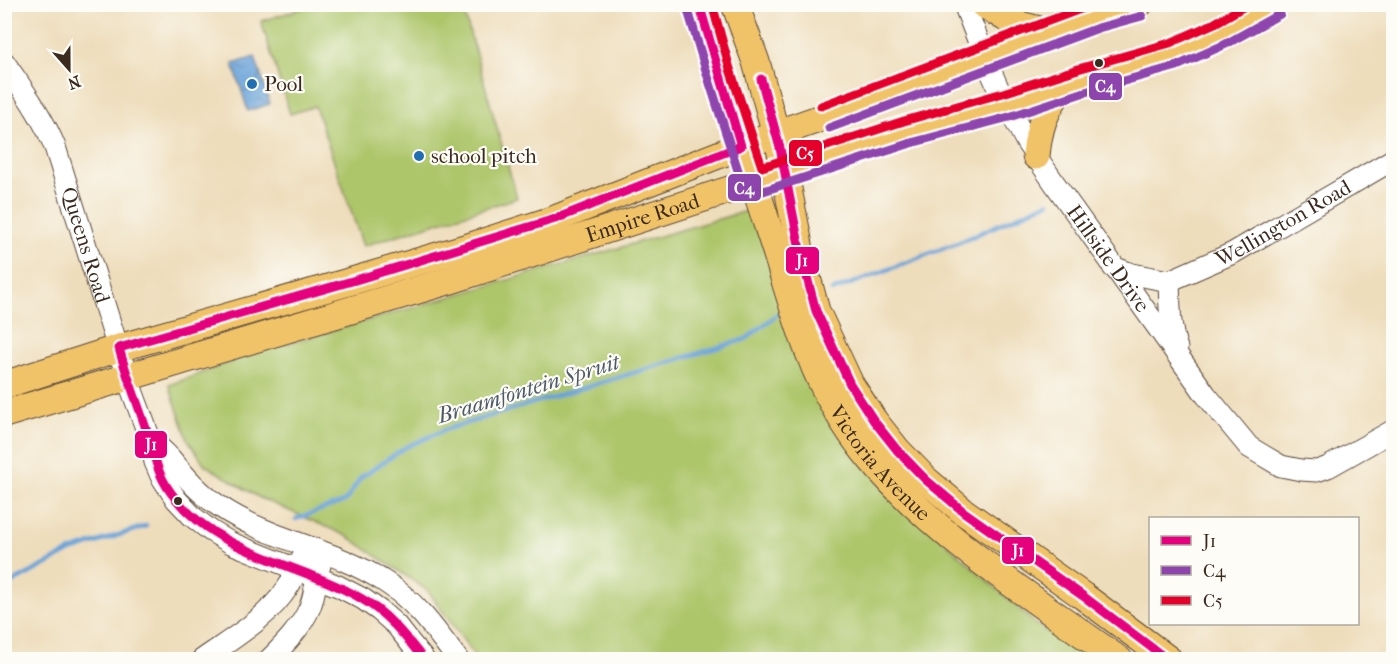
<svg xmlns="http://www.w3.org/2000/svg" width="1398" height="664" viewBox="0 0 1398 664" font-family="'IM FELL French Canon',serif">
  <style>
    .park { fill: #adc66b; stroke: #747844; stroke-width: 1.5 }
    .water { fill: url(#water-ripples); stroke: #52667b; stroke-width: 1.5 }
    .lines { fill: none; stroke-linecap: round; stroke-linejoin: round }
    .stream { stroke: #68a2d8; stroke-width: 4.5 }
    .minor-casing { stroke: #564536; stroke-width: 23 }
    .major-casing { stroke: #564536; stroke-width: 29 }
    .minor { stroke: #fff; stroke-width: 21 }
    .major { stroke: #f1c369; stroke-width: 27 }
    .bus-1-casing { stroke: #fdfcf7; stroke-width: 14 }
    .bus-2-casing { stroke: #fdfcf7; stroke-width: 14 }
    .bus-3-casing { stroke: #fdfcf7; stroke-width: 14 }
    .bus-1 { stroke: #e5007d; stroke-width: 9 }
    .bus-2 { stroke: #8e44ad; stroke-width: 9 }
    .bus-3 { stroke: #e4002b; stroke-width: 9 }
    .bus-dot { fill: #3b2a1e; stroke: #fdfcf7; stroke-width: 2 }
    .poi-dot { fill: #1f6fb2; stroke: #fdfcf7; stroke-width: 2 }
    .labels { text-anchor: middle; stroke-width: 4.5; stroke-linejoin: round; paint-order: stroke }
    .poi-label { font-size: 21px; fill: #3b2a1e; stroke: #fdfcf7; text-anchor: start }
    .street-label { font-size: 21px; fill: #3b2a1e; stroke: #fdfcf7 }
    .water-label { font-size: 22px; font-style: italic; fill: #4d5a68; stroke: #fdfcf7 }
    .line-badge { stroke: #fdfcf7; stroke-width: 2 }
    .badge-label { font-size: 16px; text-anchor: middle; font-weight: bold; fill: #fff }
  </style>
  <defs>
    <pattern id="water-ripples" width="26" height="14" patternUnits="userSpaceOnUse" patternTransform="scale(1.5)"><rect width="26" height="14" fill="#68a2d8"/><path d="M2 4q2-2 4 0t4 0M15 11q2-2 4 0t4 0" fill="none" stroke="#5784af"/></pattern>
  </defs>
  <rect width="100%" height="100%" fill="#fdfcf7"/>
  <filter id="ink" filterUnits="userSpaceOnUse"><feTurbulence type="fractalNoise" baseFrequency=".0167" numOctaves="2"/><feDisplacementMap in="SourceGraphic" scale="12" xChannelSelector="R" yChannelSelector="G"/><feConvolveMatrix kernelMatrix="1 2 1 2 8 2 1 2 1" color-interpolation-filters="sRGB"/></filter>
  <filter id="wash" filterUnits="userSpaceOnUse"><feTurbulence type="fractalNoise" baseFrequency=".008" numOctaves="4" result="noise"/><feDisplacementMap in="SourceGraphic" scale="24" xChannelSelector="R" yChannelSelector="G"/><feGaussianBlur stdDeviation="1.35" result="paint"/><feColorMatrix in="noise" values="0 0 0 0 0 0 0 0 0 0 0 0 0 0 0 0 0 1.4 0 .05"/><feComposite in="paint" operator="in"/></filter>
  <g filter="url(#wash)">
    <rect width="100%" height="100%" fill="#edb"/>
    <path class="park" d="M317,4L462,5L517,198L363,246L315,106L290,114L261,21Z
      M750,210L897,499L1038,626L1089,659H477L428,591L347,536L258,497L205,465L188,440L169,385L262,351Z"/>
    <path class="water" d="M255,57L270,104L248,111L233,64Z"/>
    <g class="lines">
      <path class="stream" d="M832,291L960,242L1049,202
        M296,519L343,502L347,499L361,477L406,447L447,429L746,339L783,310
        M4,587L71,551L146,526"/>
    </g>
  </g>
  <g filter="url(#ink)">
    <g class="lines">
      <defs>
        <g id="minor">
          <path id="s1" d="M964,4L985,58L999,90L1027,143L1055,184L1206,395L1249,447L1264,456L1281,466L1301,470L1317,471L1328,467L1394,430"/>
          <path id="s2" d="M4,62C23,90 42,115 55,147L127,377L150,439L155,462L161,476L176,499L193,517L211,531L231,543L338,586L363,599L380,611L396,625L424,660"/>
          <path id="s3" d="M1113,267L1132,274L1169,281L1233,253L1394,159"/>
          <path d="M1169,281C1170,304 1169,326 1177,348"/>
          <path d="M150,439C156,445 164,451 170,458C185,476 199,493 219,506C269,540 332,548 382,580C415,600 435,629 458,660"/>
          <path d="M202,660C233,638 268,618 288,587C294,578 298,567 303,557"/>
          <path d="M269,660C285,644 301,628 310,607C315,594 316,579 320,565"/>
        </g>
        <g id="major">
          <path id="s4" d="M699,4C721,80 745,155 769,230C783,271 794,315 810,355C823,390 846,429 869,457C938,540 1033,597 1119,660"/>
          <path d="M735,4L756,62L780,148L801,255L816,311L850,384L874,421L897,450L926,480L964,512L1083,596L1169,660"/>
          <path d="M983,4L1016,24L1052,33"/>
          <path d="M1036,156C1039,126 1044,112 1062,87"/>
          <path d="M4,385L119,348L359,279L465,248L555,219L741,146L850,108L1006,50L1094,17L1139,4"/>
          <path id="s5" d="M4,414L451,280L908,132L1006,105L1081,81L1174,54L1220,34L1274,4"/>
        </g>
      </defs>
      <use href="#minor" class="minor-casing"/>
      <use href="#major" class="major-casing"/>
      <use href="#minor" class="minor"/>
      <use href="#major" class="major"/>
      <defs>
        <path id="bus-1" d="M761,79L780,148L801,255L816,311L850,384L874,421L897,450L926,480L964,512L1083,596L1168,660
          M424,660C406,637 387,613 362,599C300,563 222,556 175,498C157,476 156,460 148,435C139,406 127,378 119,348L359,279L555,219L741,146L699,4"/>
        <path id="bus-2" d="M687,7L708,77L743,186L748,192L754,194L911,143L1009,117L1085,92L1177,66L1226,44L1280,14
          M829,128L1098,28L1142,16"/>
        <path id="bus-3" d="M712,4L730,69L762,167L904,121L1003,93L1078,69L1170,43L1215,23L1248,4
          M821,106L1094,4"/>
      </defs>
      <use href="#bus-1" class="bus-1-casing"/>
      <use href="#bus-2" class="bus-2-casing"/>
      <use href="#bus-3" class="bus-3-casing"/>
      <use href="#bus-1" class="bus-1"/>
      <use href="#bus-2" class="bus-2"/>
      <use href="#bus-3" class="bus-3"/>
    </g>
  </g>
  <g class="bus-dot">
    <circle cx="1099" cy="63" r="5"/>
    <circle cx="178" cy="501" r="5"/>
  </g>
  <g class="poi-dot">
    <circle cx="252" cy="84" r="6"/>
    <circle cx="419" cy="156" r="6"/>
  </g>
  <g class="labels">
    <g class="poi-label">
      <text x="264" y="91">Pool</text>
      <text x="431" y="163">school pitch</text>
    </g>
    <g class="street-label">
      <text dy="7" stroke="none"><textPath href="#s5" startOffset="668">Empire Road</textPath></text>
      <text dy="7" stroke="none"><textPath href="#s3" startOffset="186">Wellington Road</textPath></text>
      <text dy="7" stroke="none"><textPath href="#s2" startOffset="202">Queens Road</textPath></text>
      <text dy="7" stroke="none"><textPath href="#s1" startOffset="294">Hillside Drive</textPath></text>
      <text dy="7" stroke="none"><textPath href="#s4" startOffset="498">Victoria Avenue</textPath></text>
    </g>
    <g class="water-label">
      <text transform="translate(528 388) rotate(-17)" y="8">Braamfontein Spruit</text>
    </g>
  </g>
  <g class="line-badge">
    <rect x="1088" y="72" width="35" height="29" rx="6" fill="#8e44ad"/>
    <rect x="788" y="139" width="35" height="28" rx="6" fill="#e4002b"/>
    <rect x="727" y="173" width="35" height="29" rx="6" fill="#8e44ad"/>
    <rect x="785" y="246" width="35" height="29" rx="6" fill="#e5007d"/>
    <rect x="134" y="430" width="34" height="29" rx="6" fill="#e5007d"/>
    <rect x="1001" y="536" width="34" height="29" rx="6" fill="#e5007d"/>
  </g>
  <g class="badge-label">
    <text x="1105" y="92">C4</text>
    <text x="805" y="159">C5</text>
    <text x="744" y="194">C4</text>
    <text x="802" y="266">J1</text>
    <text x="151" y="450">J1</text>
    <text x="1018" y="556">J1</text>
  </g>
  <rect width="1398" height="664" fill="none" stroke="#fdfcf7" stroke-width="24"/>
  <rect x="1149" y="517" width="210" height="108" fill="#fdfcf7" stroke="#afa8a0" stroke-width="1.5"/>
  <rect x="1161" y="536" width="30" height="9" fill="#e5007d" stroke="#afa8a0" stroke-width="1.5"/>
  <text x="1203" y="547" font-size="18" fill="#3b2a1e">J1</text>
  <rect x="1161" y="566" width="30" height="9" fill="#8e44ad" stroke="#afa8a0" stroke-width="1.5"/>
  <text x="1203" y="577" font-size="18" fill="#3b2a1e">C4</text>
  <rect x="1161" y="596" width="30" height="9" fill="#e4002b" stroke="#afa8a0" stroke-width="1.5"/>
  <text x="1203" y="607" font-size="18" fill="#3b2a1e">C5</text>
  <g transform="translate(69 69) rotate(159)" stroke="#fdfcf7" stroke-width="4.5" paint-order="stroke">
  <path d="M0-4.5L10 22L0 15L-10 22Z" fill="#3b2a1e"/>
  <text y="-9" font-size="16" font-weight="bold" text-anchor="middle" fill="#3b2a1e">N</text>
  </g>
</svg>
